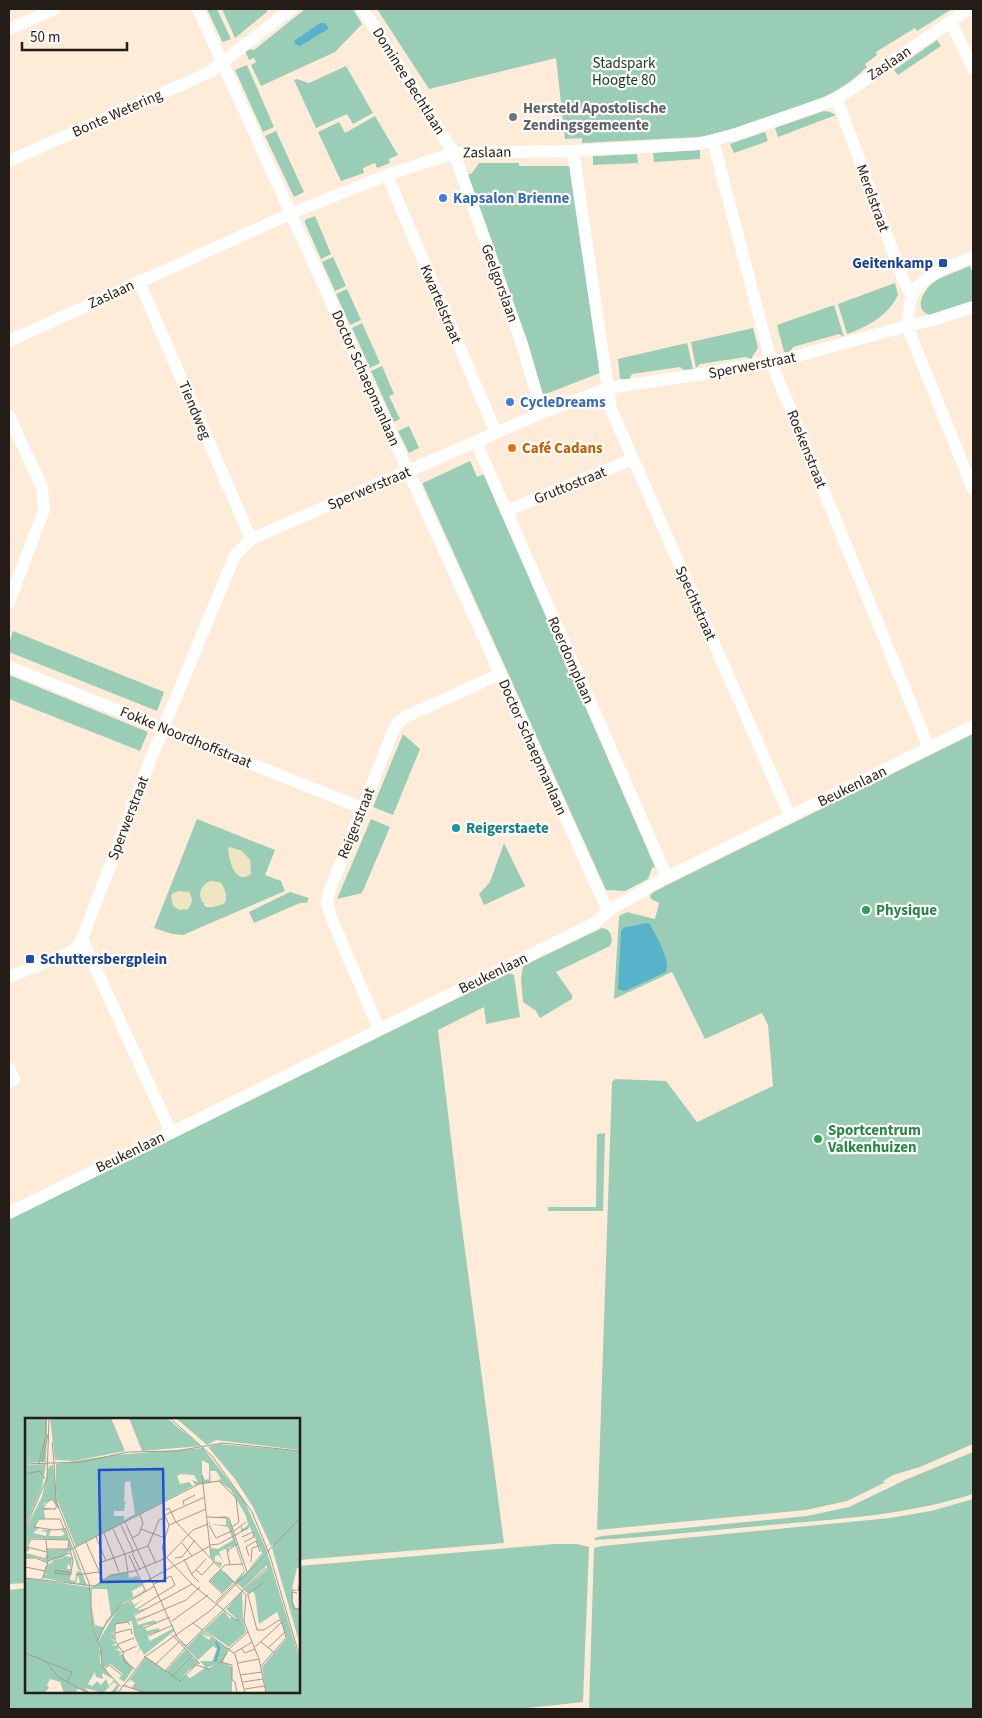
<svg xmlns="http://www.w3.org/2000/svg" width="982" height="1718" viewBox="0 0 982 1718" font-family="'Source Sans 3',sans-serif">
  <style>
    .green { fill: #9acdb5; fill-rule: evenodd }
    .sand { fill: #efe5c0 }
    .water { fill: #57b3ca }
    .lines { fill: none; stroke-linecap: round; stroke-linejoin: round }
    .minor { stroke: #fff; stroke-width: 12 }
    .worship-dot { fill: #6b7280; stroke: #fffbf7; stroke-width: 2 }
    .shop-dot { fill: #3f7fe0; stroke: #fffbf7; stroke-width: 2 }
    .transit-dot { fill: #1a4fb4; stroke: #fffbf7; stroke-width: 2 }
    .food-dot { fill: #e8710a; stroke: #fffbf7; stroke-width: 2 }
    .culture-dot { fill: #0f9aa8; stroke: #fffbf7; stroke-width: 2 }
    .leisure-dot { fill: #2e9e5b; stroke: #fffbf7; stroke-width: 2 }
    .labels { text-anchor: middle; stroke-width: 4.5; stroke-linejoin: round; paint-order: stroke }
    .park-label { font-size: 15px; fill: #133729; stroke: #fffbf7 }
    .street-label { font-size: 15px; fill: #241d17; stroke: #fffbf7 }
    .worship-label { font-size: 15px; font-weight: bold; fill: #5b616d; stroke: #fffbf7; text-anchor: start }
    .shop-label { font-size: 15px; font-weight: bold; fill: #366cbe; stroke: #fffbf7; text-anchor: start }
    .transit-label { font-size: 15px; font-weight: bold; fill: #164399; stroke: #fffbf7; text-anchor: end }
    .food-label { font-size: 15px; font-weight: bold; fill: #c56008; stroke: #fffbf7; text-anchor: start }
    .culture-label { font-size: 15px; font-weight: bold; fill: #0d838f; stroke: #fffbf7; text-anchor: start }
    .leisure-label { font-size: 15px; font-weight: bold; fill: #27864d; stroke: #fffbf7; text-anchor: start }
    .inset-river { fill: none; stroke: #57b3ca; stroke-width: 2.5 }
    .inset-road { fill: none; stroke: #a7998b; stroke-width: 1 }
    .view { fill: #1d4ed8; fill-opacity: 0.15; stroke: #1d4ed8; stroke-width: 2.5 }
    .inset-edge { fill: none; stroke: #241d17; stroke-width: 2.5 }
  </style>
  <rect width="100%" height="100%" fill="#feebd8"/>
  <path class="green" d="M207,9H217L231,39L223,42L222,41Z
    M222,9H264L268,11L235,38Z
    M305,9H353L362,24L335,52L261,86L251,65L256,62L254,58L249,60L245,51L248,49L254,50Z
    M377,9H952L917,31L915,28L876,52L877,55L865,64L867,67C852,81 838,91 819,99L717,134L699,137L582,143V138L565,139L556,58L429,89Z
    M937,40L941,46L898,75L894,70Z
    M247,65L274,127L263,132L235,70Z
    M346,66L373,113L353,124L347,114L316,128L294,80L297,79L309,83Z
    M824,111L830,112L836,115L778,137L775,128Z
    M375,116L398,155L389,159L390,163L377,168L375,163L363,168L364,173L341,181L318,132L339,122L345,133Z
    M276,131L304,192L294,197L265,136Z
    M765,132L768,141L734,153L730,144Z
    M700,150V159L654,162L653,153Z
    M637,154L638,163L593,165V156Z
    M479,163H519V166H570L600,373L543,395L468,175L472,173Z
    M315,216L331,254L321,259L305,223V220Z
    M333,257L346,286L335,291L322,262Z
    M970,266L973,274V301L930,315C912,310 924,289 934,282C944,275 959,271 970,266Z
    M895,283L898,295C888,316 867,327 847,334L838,304Z
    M347,289L361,320L350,325L336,294Z
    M834,305L844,337L839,334L793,347L790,352H784L777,325Z
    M362,323L380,363L370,368L352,328Z
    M753,328L758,348L752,357L753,360L746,357L700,364L696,368L691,342Z
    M687,343L693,369L684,370L680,367L632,374L629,379H620L618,359Z
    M382,366L394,394L389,396L400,419L394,422L371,371Z
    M409,426L419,448L409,453L398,431Z
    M470,461L477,477L484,474L655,867L652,868L648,879L625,891L606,890L423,485V483Z
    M13,631L164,692L157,711L9,652V643Z
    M9,675L148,732L140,751L9,699Z
    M403,734L420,749L393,815L373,807Z
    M973,734V1444L920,1467L893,1475L882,1482H886L847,1501L806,1510L597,1530L612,1082L615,1079L666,1081L697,1122L773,1086L768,1025L762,1013L705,1039L672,972L614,999L619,916L627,912L655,919L659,903L651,899L650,896L653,892Z
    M197,819L275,850L265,875L281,881L285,891L183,935L172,934L154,928ZM211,881L221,883L224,889L214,907H207L204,905L205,884Z
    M371,819L390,827L362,893L337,899Z
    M504,843L525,886L484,905L479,894L490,882Z
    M290,892L309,898L307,903H300L254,923L249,912Z
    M602,928C611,929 614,938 610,946L556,972L572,995V999L540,1018L536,1011L523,1002L521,979L523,966Z
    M509,973L514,975L520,1017L486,1024L484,1007L438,1030L459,1205L504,1543L299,1560V1419H26V1583L9,1584V1219Z
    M605,1133L603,1211H548V1207H596L597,1134Z
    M973,1452V1494C908,1515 838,1519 770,1525C712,1530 654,1537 595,1540L594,1538L602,1536L807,1516L849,1507L905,1480Z
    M973,1499V1709H589L594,1548L602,1546L890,1518L931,1511Z
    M556,1544H577L589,1547L583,1702L518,1709H9V1590L26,1588V1692H299V1566Z"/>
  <path class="sand" d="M230,847L242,851L250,860L251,874C235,886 229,860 228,849Z
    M211,881L221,883C225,889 228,896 225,903C202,916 190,889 211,881Z
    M179,891L189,892C193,899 193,903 188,909L179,910L173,906L171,896L173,893Z"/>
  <path class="water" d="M320,23H325L328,27V29L300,46L295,44L294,41Z
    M646,923L650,924C656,936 671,960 666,972L625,991L618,989L621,931L623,928Z"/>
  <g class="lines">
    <path class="minor" d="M198,9L608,911
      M363,9L454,153L522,344L542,413
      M951,22L973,68
      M9,29L55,9
      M837,99L903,279L912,296
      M713,141L771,362L929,748
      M573,151L611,409L790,816
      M9,161L210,72L291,9
      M387,175L496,433
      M139,281L251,539
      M907,326L973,489
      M907,326C908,317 909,307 911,298C917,277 955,264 973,257
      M9,341L292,213L387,175L454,153L573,151L698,144L740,133L837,99L969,9
      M9,416L42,487L44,510L9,602
      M476,442L667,877
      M506,511L633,459
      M9,667L362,808
      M82,939L171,1132
      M9,977L74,951L82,939L151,758L235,555L251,539L542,413L608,388L696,375L790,358L907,326L933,320L973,307
      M379,1029L331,917L327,903L329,892L392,734L397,724L405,717L500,674
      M9,1068L14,1079L9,1082
      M9,1213L595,923L608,911L667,877L973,726"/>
  </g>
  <circle class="worship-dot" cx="513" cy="117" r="5"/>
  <g class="shop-dot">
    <circle cx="443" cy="198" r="5"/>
    <circle cx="510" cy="402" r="5"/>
  </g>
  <g class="transit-dot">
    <rect x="938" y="258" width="10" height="10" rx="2.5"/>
    <rect x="25" y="954" width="10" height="10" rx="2.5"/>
  </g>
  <circle class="food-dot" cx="512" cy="448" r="5"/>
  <circle class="culture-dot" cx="456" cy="828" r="5"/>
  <g class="leisure-dot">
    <circle cx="866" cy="910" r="5"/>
    <circle cx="818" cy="1139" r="5"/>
  </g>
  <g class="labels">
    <g class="park-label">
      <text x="624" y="68">Stadspark<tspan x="624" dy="17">Hoogte 80</tspan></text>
    </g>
    <g class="street-label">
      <text transform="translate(889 63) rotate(-34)" y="5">Zaslaan</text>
      <text transform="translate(409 81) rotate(58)" y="5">Dominee Bechtlaan</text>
      <text transform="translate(117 113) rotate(-24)" y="5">Bonte Wetering</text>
      <text transform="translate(487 152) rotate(-1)" y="5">Zaslaan</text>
      <text transform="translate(873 198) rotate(70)" y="5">Merelstraat</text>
      <text transform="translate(500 283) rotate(70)" y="5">Geelgorslaan</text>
      <text transform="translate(111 294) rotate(-25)" y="5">Zaslaan</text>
      <text transform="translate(441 304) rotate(67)" y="5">Kwartelstraat</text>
      <text transform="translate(752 365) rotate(-11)" y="5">Sperwerstraat</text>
      <text transform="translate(366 378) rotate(66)" y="5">Doctor Schaepmanlaan</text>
      <text transform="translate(195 410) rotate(67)" y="5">Tiendweg</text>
      <text transform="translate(807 449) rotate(68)" y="5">Roekenstraat</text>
      <text transform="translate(570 485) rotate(-22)" y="5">Gruttostraat</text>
      <text transform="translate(369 488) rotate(-23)" y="5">Sperwerstraat</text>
      <text transform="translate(696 603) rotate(66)" y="5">Spechtstraat</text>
      <text transform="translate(571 660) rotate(66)" y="5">Roerdomplaan</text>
      <text transform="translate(186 737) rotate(22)" y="5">Fokke Noordhoffstraat</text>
      <text transform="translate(533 747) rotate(66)" y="5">Doctor Schaepmanlaan</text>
      <text transform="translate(852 786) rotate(-26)" y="5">Beukenlaan</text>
      <text transform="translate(128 818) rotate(-69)" y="5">Sperwerstraat</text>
      <text transform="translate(356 823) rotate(-68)" y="5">Reigerstraat</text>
      <text transform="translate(493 973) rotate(-26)" y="5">Beukenlaan</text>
      <text transform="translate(130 1152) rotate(-26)" y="5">Beukenlaan</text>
    </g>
    <g class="worship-label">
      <text x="523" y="113">Hersteld Apostolische<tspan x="523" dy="17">Zendingsgemeente</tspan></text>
    </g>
    <g class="shop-label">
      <text x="453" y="203">Kapsalon Brienne</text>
      <text x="520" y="407">CycleDreams</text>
    </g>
    <g class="transit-label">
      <text x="933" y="268">Geitenkamp</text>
      <text x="40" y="964" text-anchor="start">Schuttersbergplein</text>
    </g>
    <g class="food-label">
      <text x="522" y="453">Café Cadans</text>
    </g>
    <g class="culture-label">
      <text x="466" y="833">Reigerstaete</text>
    </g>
    <g class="leisure-label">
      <text x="876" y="915">Physique</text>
      <text x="828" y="1135">Sportcentrum<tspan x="828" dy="17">Valkenhuizen</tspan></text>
    </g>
  </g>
  <g transform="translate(25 1418)">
    <rect width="275" height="275" fill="#feebd8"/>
    <path d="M0,0H22L21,44L0,45ZM25,0H86L100,33L49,43L30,42ZM104,0H142L176,28L117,33ZM151,0H275V32L191,22L182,27ZM194,26L275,33V150H272L267,170L272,173H268V184L271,191H275V227L247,130L249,126L246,128L228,89L210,61L183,29ZM178,30L219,82L242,133L223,152L237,135L225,109L216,114V107L218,111L223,107L221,98L206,72L193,62L196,61L191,53H185L186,64L170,67L167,62L173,64L169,57L156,56L152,58L155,66L164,64L168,68L51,129L31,79V46L90,37ZM177,42L184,46V61L180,62L177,56ZM105,63L110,96L99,102V98H89V93H99L100,85H103L99,84L100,64ZM21,46L17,69L0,109V47ZM28,47L33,90L27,91L31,89L28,81L19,85L18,90H26V91L19,92L20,101H13L10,108L14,110V111L9,109L13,111L8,115L21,118L22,114L17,113V112H26L24,118H37L40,116L36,112L41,111L62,168L52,166L55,164L53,157L51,166L18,160V157H23L19,156L22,148L19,152L22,145V148L27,143L26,149L28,142L38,140V138L47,139L46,150L43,145L42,151H46L45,162L50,163L52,153L57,154L53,151L47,131L36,140L23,142L22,132L43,131L44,122L6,120L1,128L5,131L1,135L20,140L21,135L23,144L11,139L0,140V112L17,79L24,48ZM191,99L201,98L205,104L220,154L217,159L242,134L275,243V275H241L237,249L262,220L252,194L234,206L230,177L228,173L223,176L219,172L242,151V147L218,171L210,163L219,153L210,127L203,130L205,135L200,131L194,134L199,145L194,137L190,138V143L197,145L196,149L186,140V130L193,131L208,122L203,109L184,106V100L185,106L201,107V100ZM196,151L209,164L198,175L185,163ZM103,154L104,160L112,158L118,167L107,173L108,179L114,176L113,172L115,176L119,172L118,168L120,174L98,185L80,208L73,223L69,213L67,190L70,207L78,209L86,197L82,171H67V189L65,170L87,157ZM0,160L64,169L68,213L75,229V245L88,261L77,255L78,261L71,259L70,254L63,266L67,268L72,263L76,267L81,261L84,268L89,262L94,268L91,275L86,274L92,267L89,264L78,275L60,270L65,275L53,271L50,275H39L35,264L25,261L22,267L24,270L19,275H0ZM217,173L218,201H212L201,191ZM119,181L109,189L114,192L125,189L109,196L111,201L127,196L111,202L113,207L130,202L131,205L118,208L122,213L134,210L135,213L122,217L125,223L149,210V213L119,237L116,231L109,239L115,231L109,217L107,203L90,206L89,215H84L89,216V222L85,220L91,225L87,228L93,227L94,231H89L97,234L93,238L97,236L108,251L99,264L94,260L98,256L85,246L78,250L73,224L93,191L100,186L107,183L109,187ZM199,193L205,201V199L218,203L221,214L204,229L179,212ZM177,213L185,219L176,216L184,222L186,219L203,231L198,244L207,249V275H122L106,270L110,265L106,262L101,266L103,269L100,268L121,239L141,253L161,231L166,237L147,258L166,238L174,245L163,253L154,264L161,257L165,260L180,250L185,251L197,244L181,250L175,243H187L192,231L188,228L173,242L150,219L162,229Z" fill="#9acdb5" fill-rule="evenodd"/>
    <path class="inset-river" d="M190,244L194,230L191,224"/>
    <path class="inset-road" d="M145,0L187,38L227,94L245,138L275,240M27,24L29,44M17,44L23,16M29,44L31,83L64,165L68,211L76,232L77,248L96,269M14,45L21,17V0M0,46L56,44L103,34L151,33L198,25L275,33M0,56L15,53L20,61M177,57L186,139M159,87L158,83L170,77M144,90L151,104L144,107L138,93ZM31,91H18L21,85L27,81L34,90M181,91L151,104L195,150M140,97L180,79M182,99L204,100L222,154M100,104L152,219L161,228L241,150M96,107L109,135M144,107L137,130L140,138L168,167L211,202H219M184,107L191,120L207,113M0,111L22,60L24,0M39,111L35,101H14L9,109L29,112L37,111H39L41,110M88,111L100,137L103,154M116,111L140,120M209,113L221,104M79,115L94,154M71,119L81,143M217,119L228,114L229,119L219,124M107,120L114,116L118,105L115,97M61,124L78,162M157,125L167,138M185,127L194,126L223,110M123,128L131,145M21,131H43L44,122L6,121L2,129L22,134M107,135L115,152M104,137L121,174M224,138L221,129L231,123L233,128M0,140H11L23,145M150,140L157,139L170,122M159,141L167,157L174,164M23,143L45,135M226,144L227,130L233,128L235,134M205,147L202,133L212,126M75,148L74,145L123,128L134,102L140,99M0,149L20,153M30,152L46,155V157L30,155ZM171,152L177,157L189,144M199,154L221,177L219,204L234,241L241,275M46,155L48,142L45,132L174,66L194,63L211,80L214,104L207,109M167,156L181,141M51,157L74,154M0,160L70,168L86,157L110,153L141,140L168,112L183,106M17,161L23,144L21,122M184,163L200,147L218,146M184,163L199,177M275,164L273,173L275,167M118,165L185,128M129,166L146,158M272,175L267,174V184L269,191L275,190M222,177L238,165M223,177L232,212H239L254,202L257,204M191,184L214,161M112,191L150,167L146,158M110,197L167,166M112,203L161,182L175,169M147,203L183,177M168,205L210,236L220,275M105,207L103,204L90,206V223L98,234L99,243L110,251M119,210L145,199M90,215L106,211L107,216M147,217L175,246M123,218L148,207M72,224L82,203L94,189L130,168M236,224L250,235M93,226L109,220M230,229L257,204M216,230L220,235L230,231M243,230L260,214M98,234L112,228M0,235L47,254L42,264M209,235L227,224M119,238L155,263L171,247L184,251L196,244L205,230L223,214M196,244L207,247V262L210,264L212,275M22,245L33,259L63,275M213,245L234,241M131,246L154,224M236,248L261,220L257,204M79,251L84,247L97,257M140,253L160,230M215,257L237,254M148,258L167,237M218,264L238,261M97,267L121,275M220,271L239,268M93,275L121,238L185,193L275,100"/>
    <path class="view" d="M138,51L140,163L76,164L74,52Z"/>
    <rect width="275" height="275" class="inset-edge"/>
  </g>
  <rect width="982" height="1718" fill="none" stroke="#241d17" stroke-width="20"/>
  <path d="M22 42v8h105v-8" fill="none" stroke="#241d17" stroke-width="2.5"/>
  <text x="30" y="42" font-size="15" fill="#241d17" stroke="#fffbf7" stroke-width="4" paint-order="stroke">50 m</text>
</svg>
